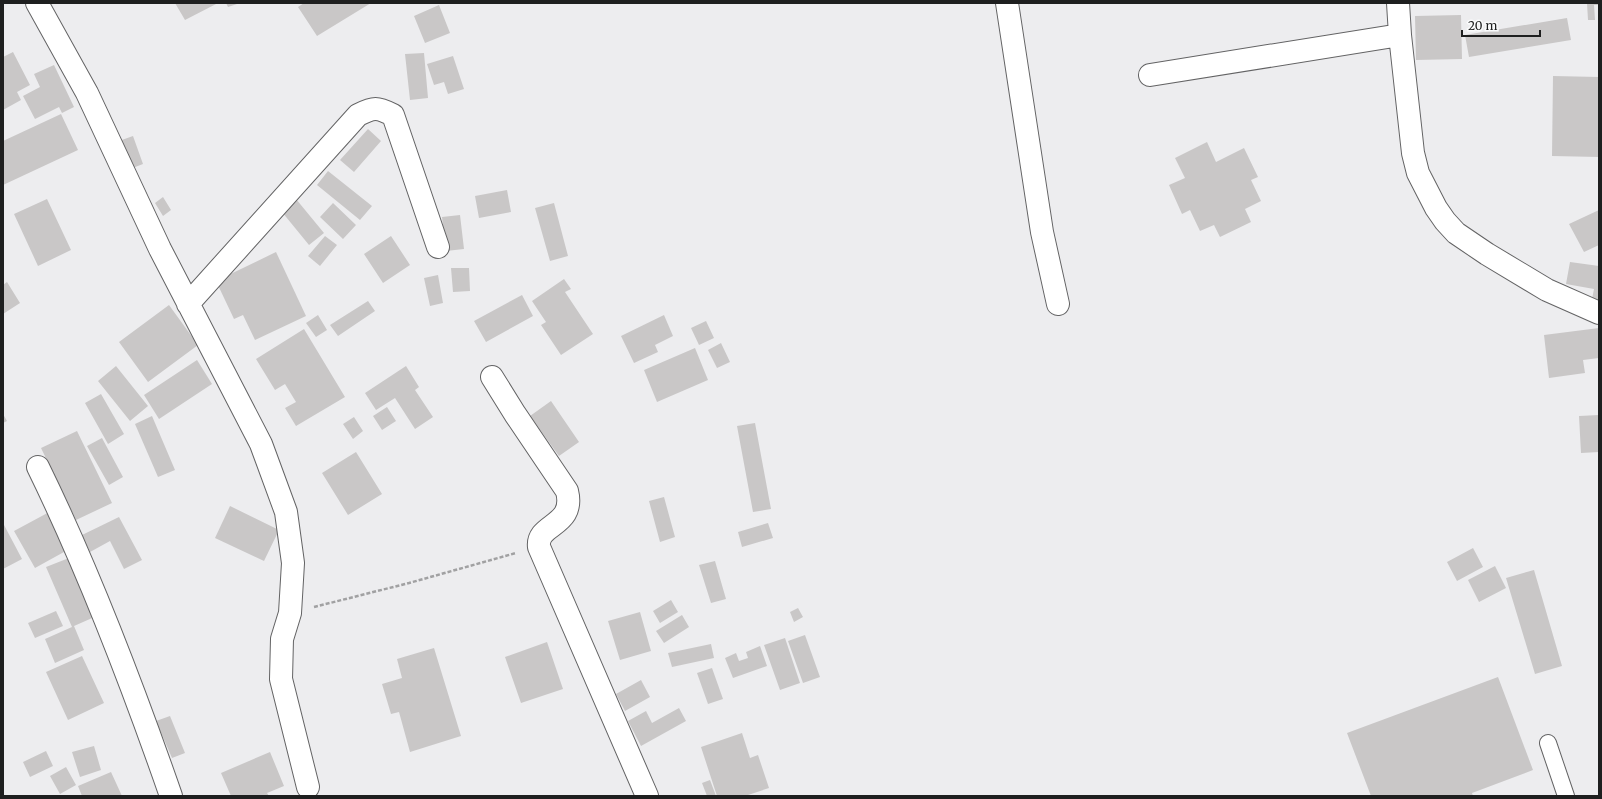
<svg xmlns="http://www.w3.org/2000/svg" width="1602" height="799" viewBox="0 0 1602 799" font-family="Merriweather,serif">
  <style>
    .building { fill: #c9c7c7 }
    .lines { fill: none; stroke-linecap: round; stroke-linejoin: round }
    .lane-casing { stroke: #636364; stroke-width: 18 }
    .street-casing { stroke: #636364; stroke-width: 24 }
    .path { stroke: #a1a1a2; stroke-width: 2.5; stroke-dasharray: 4 2; stroke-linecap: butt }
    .lane { stroke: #fff; stroke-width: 16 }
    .street { stroke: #fff; stroke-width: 22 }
  </style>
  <rect width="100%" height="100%" fill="#ededef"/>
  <path class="building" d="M175,3H218L185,20Z
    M226,3H240L228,7Z
    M304,3H371L317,36L298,7Z
    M1587,3H1599V5H1594L1595,20H1588Z
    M439,5L450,33L425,43L414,16Z
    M1461,15L1462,59L1416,60L1415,16Z
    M1567,18L1571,40L1469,57L1465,35Z
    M13,52L30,85L17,92L21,100L3,110V57Z
    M424,53L428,98L410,100L405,54Z
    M453,56L464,89L448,94L444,82L434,85L427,64Z
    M54,65L74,107L62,113L59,107L35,119L23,96L40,87L34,74Z
    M1553,76L1599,77V157L1552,156Z
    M61,114L78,150L3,185V141Z
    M368,129L381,141L354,172L340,160Z
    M133,136L143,164L130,169L119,141Z
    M1207,142L1216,162L1244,148L1258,177L1251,180L1261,201L1245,209L1251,222L1220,237L1214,225L1200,231L1190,210L1182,214L1169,185L1185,178L1175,158Z
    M328,171L372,206L360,220L317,185Z
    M507,190L511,212L479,218L475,196Z
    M163,197L171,210L163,216L155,203Z
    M47,199L71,250L38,266L14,214Z
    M296,199L324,233L309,245L282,212Z
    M333,203L356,225L343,239L320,217Z
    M554,203L568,256L550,261L535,208Z
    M1599,210V245L1584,252L1569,224Z
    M460,215L464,249L446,251L442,217Z
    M325,236L337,245L320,266L308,256Z
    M391,236L410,265L383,283L364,254Z
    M276,252L306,316L255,340L243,315L234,319L216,281Z
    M1570,262L1599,266V305L1591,304L1594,289L1566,284Z
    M451,268H469L470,291L453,292Z
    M438,275L443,303L430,306L424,278Z
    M564,279L571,289L565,292L593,334L561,355L541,325L546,322L532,301Z
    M7,282L20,303L3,314V285Z
    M522,295L533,316L486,342L474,321Z
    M368,301L375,311L338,336L330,325Z
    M169,305L198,345L148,382L119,342Z
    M318,315L327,330L316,337L306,323Z
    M664,315L673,336L655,345L658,352L634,363L621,336Z
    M706,321L714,338L699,345L691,328Z
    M1599,328V358L1583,360L1585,373L1549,378L1544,335Z
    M304,329L345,397L296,426L285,408L296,402L285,384L275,390L256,359Z
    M721,343L730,362L717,368L708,350Z
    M695,348L708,380L657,402L644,370Z
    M197,360L212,384L159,419L144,395Z
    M116,366L148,406L130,421L98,381Z
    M406,366L419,387L415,390L433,417L415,429L395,398L376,410L365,393Z
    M101,394L124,434L108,444L85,403Z
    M551,401L579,442L559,456L530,416Z
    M387,407L396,421L382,430L373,416Z
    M3,414L7,421L3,423Z
    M1599,415V452L1581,453L1579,416Z
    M152,416L175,470L158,477L135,424Z
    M354,417L363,431L353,439L343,424Z
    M755,423L771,509L753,512L737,426Z
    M77,431L112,503L76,520L41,448Z
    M102,438L123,477L109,485L87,446Z
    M356,452L382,494L348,515L322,473Z
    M664,497L675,537L660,542L649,501Z
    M230,506L279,530L264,561L215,538Z
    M53,510L73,547L35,568L14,531Z
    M119,517L142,560L124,569L110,541L90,552L82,535Z
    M3,523L22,559L3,569Z
    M768,523L773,538L742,547L738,532Z
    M1473,548L1483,567L1457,581L1447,562Z
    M74,556L99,615L74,626L84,650L55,663L45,639L72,627L46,567Z
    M715,561L726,599L711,603L699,565Z
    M1495,566L1506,588L1479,602L1468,580Z
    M1534,570L1562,666L1535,674L1506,578Z
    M671,600L678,612L660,623L653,611Z
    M798,608L803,617L794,622L790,612Z
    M56,611L63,626L35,638L28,623Z
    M640,612L651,651L620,660L608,621Z
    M682,615L689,627L664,643L656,631Z
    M805,635L820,677L803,683L788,641Z
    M785,638L800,683L780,690L764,645Z
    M547,642L563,689L521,703L505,657Z
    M711,644L714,658L672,667L668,653Z
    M760,646L767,666L733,678L725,658L736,653L739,661L748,658L746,652Z
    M434,648L461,736L410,752L399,712L391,714L382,684L402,678L397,659Z
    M82,656L104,703L68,720L46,672Z
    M712,668L723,699L708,704L697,673Z
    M1498,677L1533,770L1472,793L1473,796H1371L1347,733Z
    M641,680L650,697L625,711L616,694Z
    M679,708L686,721L641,746L628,721L646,711L652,723Z
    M170,716L185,753L172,758L156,721Z
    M742,733L750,758L758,755L769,788L745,796H717L701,747Z
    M94,746L101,770L80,777L72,752Z
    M46,751L53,766L30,777L23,762Z
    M270,752L284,786L267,793L269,796H231L221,773Z
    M66,767L76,785L60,794L50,776Z
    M111,772L122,796H82L78,786Z
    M710,780L716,796H707L702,783Z"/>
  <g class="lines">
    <defs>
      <path id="lane" d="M1548,743L1566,796"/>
      <path id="street" d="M37,3L87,93L160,249L261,444L286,512L293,563L290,613L282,639L281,679L308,787
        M1007,3L1042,232L1058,304
        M1398,3L1400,35L1413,153L1418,173L1436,208L1445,221L1456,233L1487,254L1547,290L1599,313
        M1150,75L1400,35
        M188,304L358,115C374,107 377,107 393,115L438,247
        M492,377L515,414L567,491C576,527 536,523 539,547L647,796
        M38,467C90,573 132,684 171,796"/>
    </defs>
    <use href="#lane" class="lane-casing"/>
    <use href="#street" class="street-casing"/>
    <path class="path" d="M314,607L409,583L516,553"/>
    <use href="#lane" class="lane"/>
    <use href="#street" class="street"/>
  </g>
  <rect width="1602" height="799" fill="none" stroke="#1e1f1f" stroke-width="8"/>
  <path d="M1462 30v6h78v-6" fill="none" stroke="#1e1f1f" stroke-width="2"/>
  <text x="1468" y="30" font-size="12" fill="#1e1f1f" stroke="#fafbfc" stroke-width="3" paint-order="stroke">20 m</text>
</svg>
